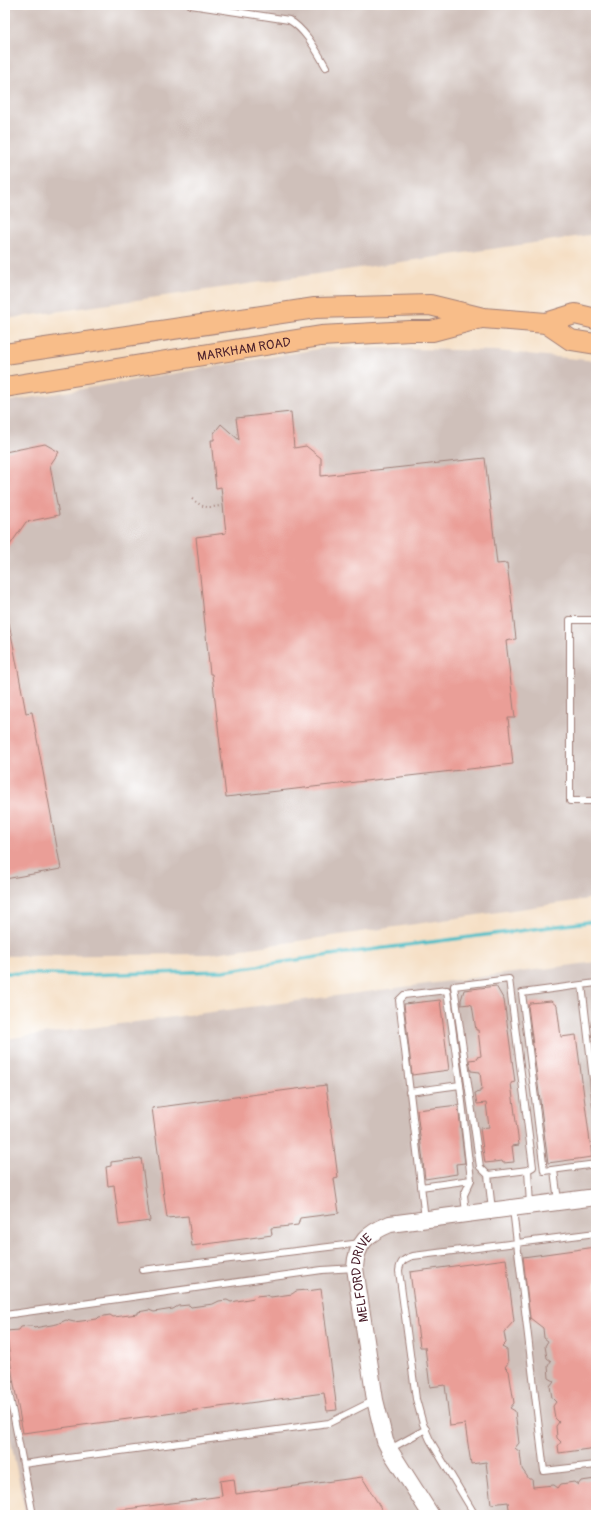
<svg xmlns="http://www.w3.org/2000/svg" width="601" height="1520" viewBox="0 0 601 1520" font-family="Pangolin,sans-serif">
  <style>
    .industrial { fill: #cfc0ba }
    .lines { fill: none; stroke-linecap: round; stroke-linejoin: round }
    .stream { stroke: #4fbdc6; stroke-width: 3.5 }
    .building { fill: #ea9e97 }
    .service-casing { stroke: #a07f78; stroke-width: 8 }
    .tertiary-casing { stroke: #a07f78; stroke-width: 18 }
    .primary-casing { stroke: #a07f78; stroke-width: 22 }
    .path { stroke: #a07f78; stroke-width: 2; stroke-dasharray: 1 3; stroke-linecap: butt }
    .service { stroke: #fff; stroke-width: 6 }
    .tertiary { stroke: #fff; stroke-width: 16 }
    .primary { stroke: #f8bd89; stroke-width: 20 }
    .labels { text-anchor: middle; stroke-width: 3; stroke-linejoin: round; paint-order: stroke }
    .street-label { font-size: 13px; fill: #4a1f2b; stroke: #fff }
  </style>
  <rect width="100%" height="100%" fill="#fff"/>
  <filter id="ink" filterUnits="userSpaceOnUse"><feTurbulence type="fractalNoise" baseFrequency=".025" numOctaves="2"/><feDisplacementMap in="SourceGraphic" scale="8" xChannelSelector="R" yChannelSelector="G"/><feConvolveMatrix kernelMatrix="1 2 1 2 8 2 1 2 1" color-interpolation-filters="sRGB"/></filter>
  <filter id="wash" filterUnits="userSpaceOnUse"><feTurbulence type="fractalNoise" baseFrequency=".012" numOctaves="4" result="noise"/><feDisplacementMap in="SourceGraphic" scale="16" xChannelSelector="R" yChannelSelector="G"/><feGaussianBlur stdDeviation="0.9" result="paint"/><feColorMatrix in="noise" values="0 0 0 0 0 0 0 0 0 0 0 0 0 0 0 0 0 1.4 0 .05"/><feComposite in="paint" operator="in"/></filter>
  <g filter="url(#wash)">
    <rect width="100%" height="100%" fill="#f5dfc5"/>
    <path class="industrial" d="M5,5H596V234L5,319Z
      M330,347L496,351L596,361V898L209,954L5,956V402Z
      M596,962V1515H26L5,1413V1039Z"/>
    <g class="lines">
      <path class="stream" d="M5,973L82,975L223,971L330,955L596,921"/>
    </g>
    <g id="blocks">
      <path class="building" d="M291,412L294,448L306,446L321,458V476L485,458L497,564L507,563L516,639L506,641L515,718H508L513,764L226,797L212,674H210L196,537L226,533L221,487L216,488L211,440H214V433L221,424L239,440L236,418Z
        M45,444L59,452L50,465L59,515L26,522L5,552V452Z
        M5,623H9L26,713L32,712L61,869L5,879Z
        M496,986L504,1000L515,1082L511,1083L519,1145L512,1146L514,1162L503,1163L502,1161L485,1163L480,1128L489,1127L486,1103L477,1104L475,1093L480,1092V1090H482L480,1072L471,1071L469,1060L478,1059L477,1057L481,1056L478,1030H476L472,1005H471L470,1004L461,1005V1000L464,990Z
        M440,1000L449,1070L412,1075L404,1004Z
        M551,1001L557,1006L561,1037L576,1035L592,1157L548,1163L528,1006L530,1003Z
        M326,1085L338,1178L334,1179L339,1213L300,1218L298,1225L271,1228L272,1235L192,1246L188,1216L167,1218L152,1108Z
        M458,1105L465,1163L456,1164L457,1174L425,1179L417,1110Z
        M141,1158L150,1221L119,1225L114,1185L108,1186L106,1167L111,1166V1162Z
        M596,1247V1448L559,1453L558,1446L561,1442L557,1438L556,1426L559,1422L555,1418L553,1406L556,1402L552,1398L550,1386L554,1381L549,1378L548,1366L551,1361L547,1358L545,1346L548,1341L544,1338L543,1328L530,1318L523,1257Z
        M506,1259L514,1321L504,1332L506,1343L502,1347L507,1350L508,1363L505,1367L509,1371L514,1403L510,1408L515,1411L519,1443L515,1448L520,1452L522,1469L529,1479H532L533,1487L554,1485L558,1488L561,1484L574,1482L578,1485L581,1481L596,1479V1515H510L508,1502L491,1504L486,1462L471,1464L465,1424L450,1426L445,1385L430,1387L425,1347H420L410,1272Z
        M321,1289L337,1410L327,1411L324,1393L23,1433L13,1379L6,1331L19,1330L21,1327L28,1326H32L34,1328L57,1324L66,1320L74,1322L97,1319L99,1317L110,1315L113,1317L138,1314V1312L149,1310L154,1312L173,1309L178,1306L189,1305L191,1307L213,1304L219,1301L227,1300L231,1302L254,1298L256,1296L266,1295L271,1297L292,1294L296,1291L306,1290L307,1291Z
        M362,1477L385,1515H121L120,1510L222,1496L220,1481L234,1479L236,1494Z"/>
    </g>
  </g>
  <g filter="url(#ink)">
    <use href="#blocks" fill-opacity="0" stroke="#a07f78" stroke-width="1"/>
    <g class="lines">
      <defs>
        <path id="service" d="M191,5L289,20C306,30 316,50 326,67
          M596,620H570V801H596
          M596,983L522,993L544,1171L596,1164
          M582,985L596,1105
          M409,1092L460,1085
          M554,1170L558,1201
          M488,1175L480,1167L454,986L509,979L533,1167L528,1170
          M421,1187L471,1180
          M513,1209L544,1471L596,1465
          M492,1210L488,1175L528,1170L530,1205
          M425,1219L399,1000L404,995L447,990L460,1085L471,1180L464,1195L466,1213
          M142,1270L361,1243
          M5,1315L322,1270L355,1268
          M5,1372L33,1515
          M390,1449L426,1429
          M23,1464L329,1423L375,1400
          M475,1515L430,1440L423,1424L416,1399L399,1271C400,1261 404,1259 413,1256L596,1233"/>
        <g id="tertiary">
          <path id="s1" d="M431,1515L389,1449L385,1441L375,1400L355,1268C356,1243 368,1233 390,1224L596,1197"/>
        </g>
        <g id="primary">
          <path d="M546,323L571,340L596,344"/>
          <path d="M5,354L315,308L430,305L483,318L546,323L575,314L596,319"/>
          <path id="s2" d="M5,387L321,336L410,331H432L481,318"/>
        </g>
      </defs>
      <use href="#service" class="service-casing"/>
      <use href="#tertiary" class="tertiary-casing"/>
      <use href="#primary" class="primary-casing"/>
      <path class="path" d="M192,499C204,508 206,508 220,506"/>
      <use href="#service" class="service"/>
      <use href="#tertiary" class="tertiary"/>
      <use href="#primary" class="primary"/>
    </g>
  </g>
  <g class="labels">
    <g class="street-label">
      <text dy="5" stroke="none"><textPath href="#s2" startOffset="242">MARKHAM ROAD</textPath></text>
      <text dy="5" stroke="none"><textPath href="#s1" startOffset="254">MELFORD DRIVE</textPath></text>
    </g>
  </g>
  <rect width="601" height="1520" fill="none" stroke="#fff" stroke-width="20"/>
</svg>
